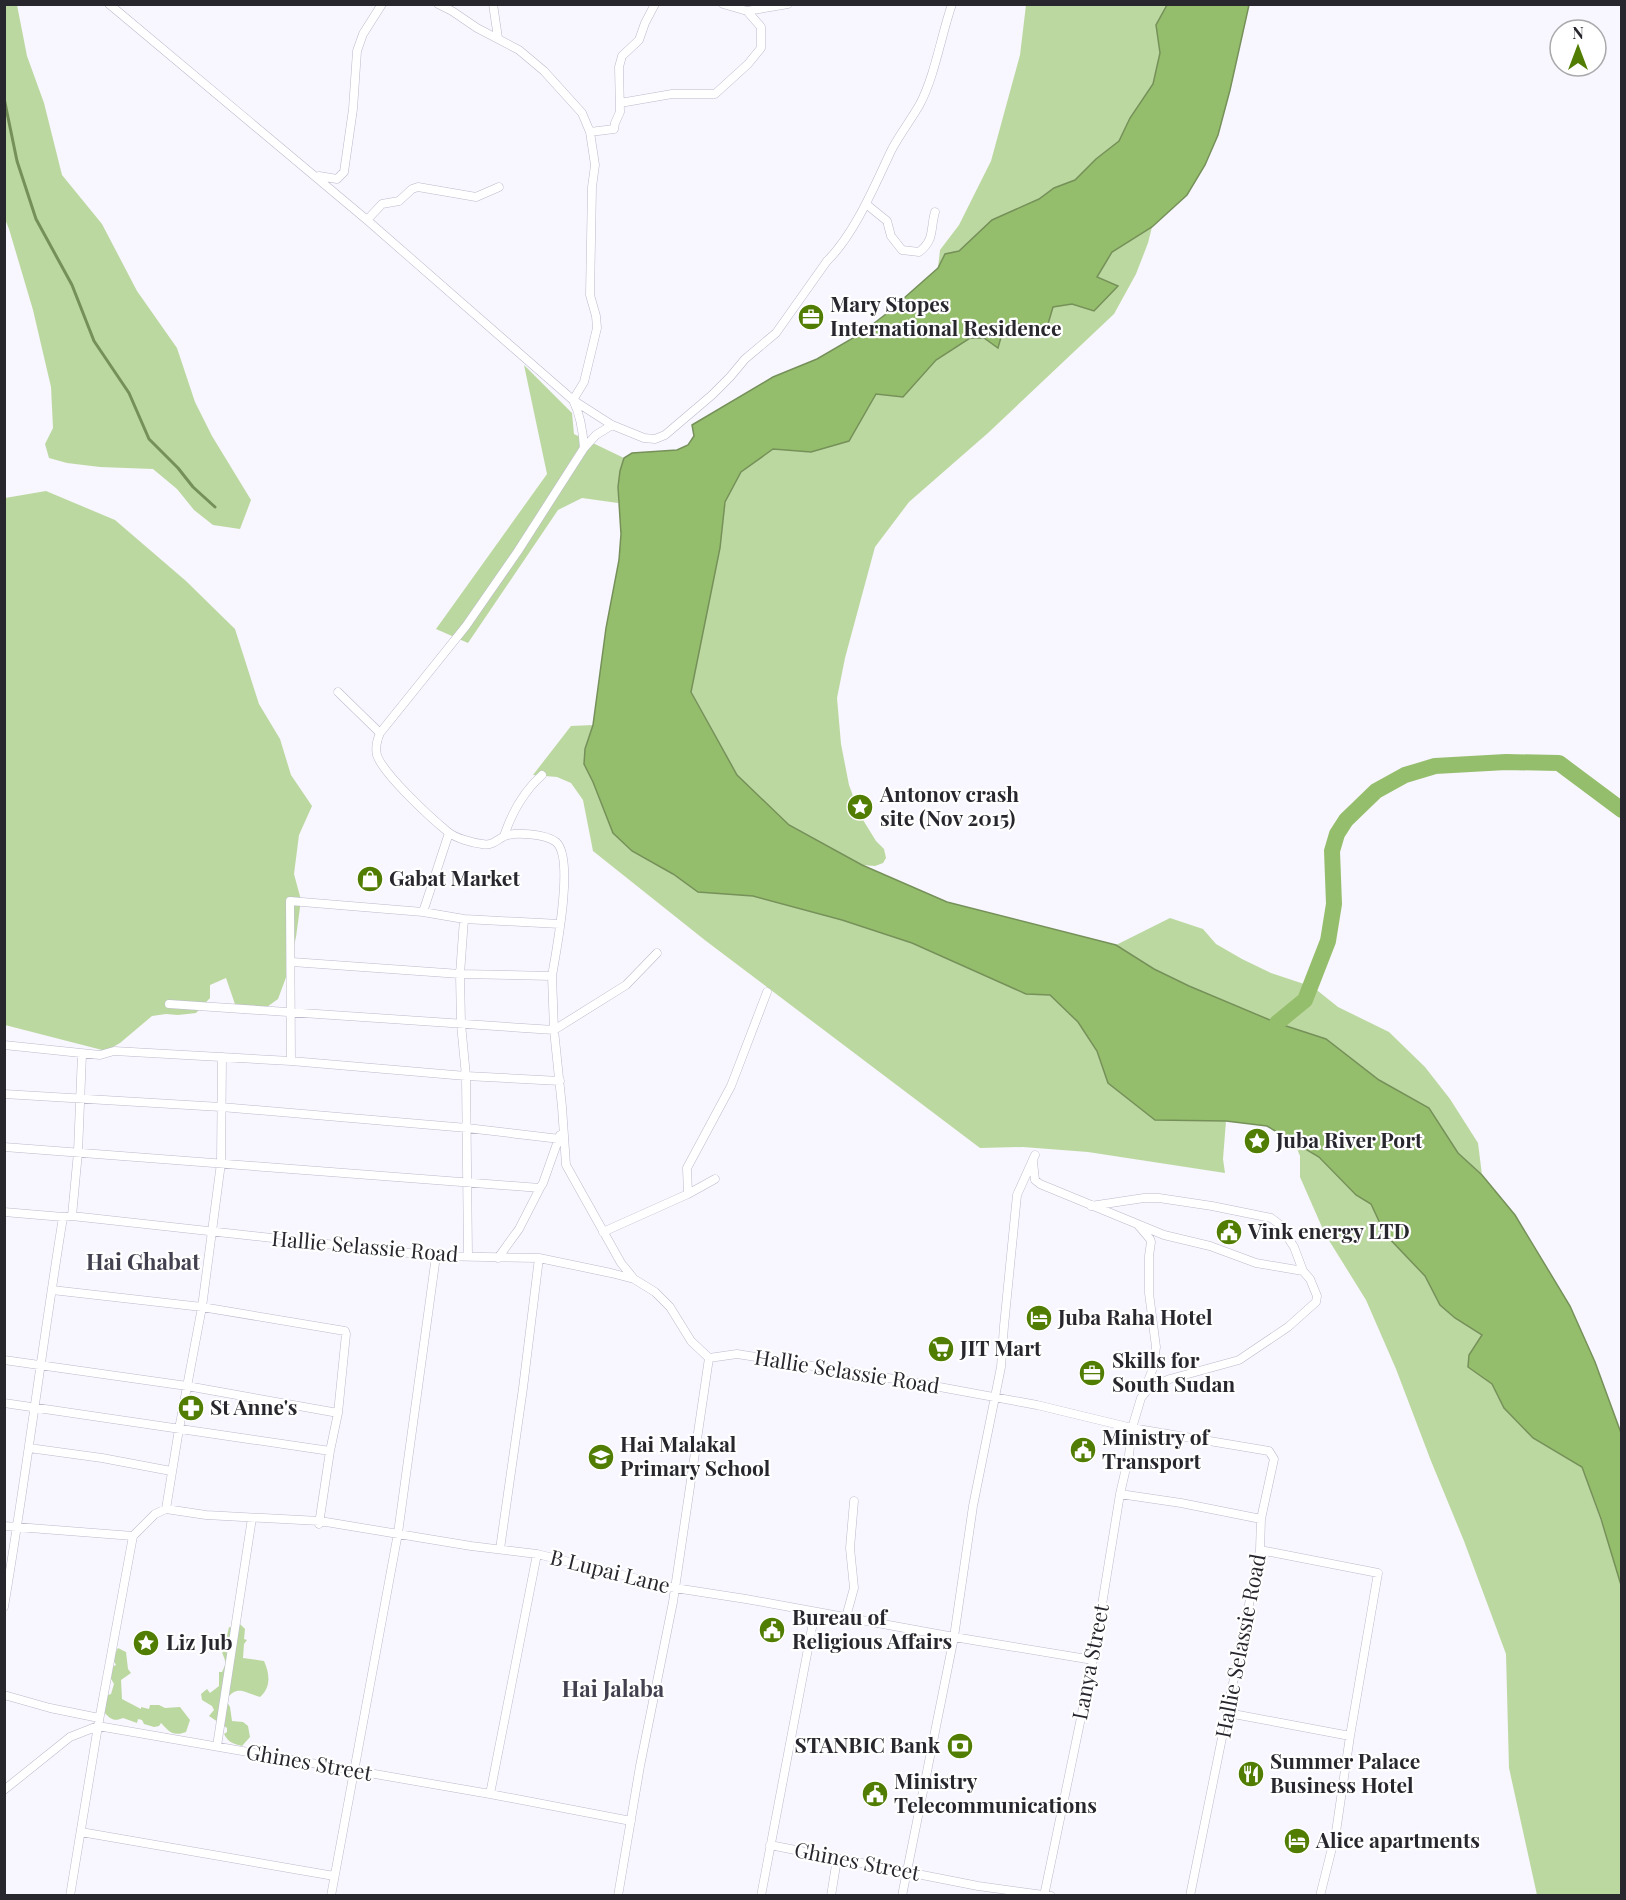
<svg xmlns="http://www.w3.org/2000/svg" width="1626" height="1900" viewBox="0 0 1626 1900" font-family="'Playfair Display',serif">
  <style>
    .green { fill: #bcd8a1 }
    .water { fill: #95be6c; stroke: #759159; stroke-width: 1.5 }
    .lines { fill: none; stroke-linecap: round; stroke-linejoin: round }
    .stream { stroke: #759159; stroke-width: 3 }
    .river { stroke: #95be6c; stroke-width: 16 }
    .street-casing { stroke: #bdbacc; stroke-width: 9 }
    .street { stroke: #fff; stroke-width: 8 }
    .labels { text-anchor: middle; stroke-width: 4.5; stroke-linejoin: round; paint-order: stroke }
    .poi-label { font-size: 21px; font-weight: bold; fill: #29272e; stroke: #fff; text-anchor: start }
    .street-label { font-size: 21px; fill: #29272e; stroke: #fff }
    .neighbourhood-label { font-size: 22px; font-weight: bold; fill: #43404f; stroke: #fff }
  </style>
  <rect width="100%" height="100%" fill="#f8f6fe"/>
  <path class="green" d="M5,4L17,5L27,56L44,103L62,175L102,224L137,291L177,348L195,402L212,436L251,500L240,529L213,525L194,510L177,489L153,469L100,467L67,463L49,458L45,444L53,428L51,387L33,310L9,229L5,219Z
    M1026,5H1167L1156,25L1160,53L1153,84L1130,118L1119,141L1096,159L1075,180L1054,188L1039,199L993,220L959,251L945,254L938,268L940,250L959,225L991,161L1020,55Z
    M1152,227L1148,243L1136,274L1114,314L988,433L909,502L875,547L845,658L837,698L841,744L849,785L860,815L876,841L884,849L886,858L883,863L875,866L862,865L789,825L737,775L691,691L720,548L725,502L741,472L773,449L811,452L848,441L876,394L903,397L936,360L970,338H984L1053,307L1072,304L1117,287L1097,277L1112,252Z
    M524,365L572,413L574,434L624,458L620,471L618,503L582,498L558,510L468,643L436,629L547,474Z
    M46,491L115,520L186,581L235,629L259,704L280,739L291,775L312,806L299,835L294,874L301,900L296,937L288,972L278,999L260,1012L237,1010L226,978L210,985V998L196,1013L178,1015L166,1014L152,1016L120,1043L106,1051L5,1025V498Z
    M593,725L585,749L584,765L593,782L613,833L698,892L753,896L842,920L912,943L1026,994L1050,995L1078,1022L1097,1051L1108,1083L1155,1120L1226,1121L1223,1159L1225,1173L1088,1152L1023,1147L980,1148L706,941L593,851L583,800L571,783L557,777L533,775L571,726Z
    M1170,918L1203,929L1216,944L1242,959L1271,973L1313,987L1338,1007L1389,1032L1425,1067L1450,1099L1478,1143L1482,1175L1458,1153L1429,1108L1379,1080L1326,1039L1277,1023L1189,986L1154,969L1116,945Z
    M1295,1144L1319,1157L1356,1195L1371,1204L1385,1234L1425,1276L1440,1305L1455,1318L1482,1336L1469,1355L1468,1367L1492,1384L1504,1408L1533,1438L1582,1467L1616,1564L1621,1585V1895H1537L1509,1768L1506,1654L1464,1541L1431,1461L1396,1369L1366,1300L1325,1234L1300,1177V1156Z
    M238,1622L245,1629L244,1639L247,1640L244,1644L243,1658L264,1661C270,1674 271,1688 260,1697C245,1693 237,1684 226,1700L230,1707L232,1721L243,1722L248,1726L250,1737L242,1746C232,1743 229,1743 224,1734L227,1732V1728L209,1716L214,1710L212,1706L202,1700L201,1694L207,1689L210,1693L219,1686V1672H222L226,1663L219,1644L220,1642L226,1641L229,1627L232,1628Z
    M118,1648L126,1652L128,1669L131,1673L121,1680L122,1699L141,1709V1707L149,1709L150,1705H159L165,1708L180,1707L190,1720L186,1732C172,1737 169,1731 161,1723L159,1726L154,1727L144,1724L142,1720L138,1719L137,1723L123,1718C114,1722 110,1719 104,1712L108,1695L111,1694L114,1684L110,1677L112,1667L116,1665L112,1658Z"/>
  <path class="water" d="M1167,5H1249L1230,90L1218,135L1205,165L1187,195L1152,227L1112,252L1097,277L1118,286L1094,311L1072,304L1053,307L1048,324L1026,328L1016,322L1003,330L998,348L984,338H970L936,360L903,397L876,394L849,441L811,452L773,449L741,472L725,502L720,548L691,692L737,775L789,825L862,865L947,902L1116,945L1154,969L1189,986L1277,1023L1326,1039L1379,1080L1429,1108L1458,1153L1482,1175L1515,1215L1570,1306L1595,1362L1621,1433V1585L1601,1519L1582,1467L1533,1438L1504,1408L1492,1384L1468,1367L1469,1355L1482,1335L1455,1318L1440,1305L1425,1276L1385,1234L1371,1204L1356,1195L1319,1157L1267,1126L1226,1121L1155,1120L1108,1083L1097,1051L1078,1022L1050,995L1026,994L912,943L842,920L753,896L698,892L673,874L632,851L613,833L593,782L584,764L585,749L593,725L606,628L619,560L621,534L618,487L620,471L624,458L632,453L677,450L688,445L694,436L692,425L773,377L817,359L860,334L886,314L938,268L945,254L959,251L992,220L1039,199L1054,188L1075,180L1096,159L1119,141L1130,118L1153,84L1160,53L1156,25Z"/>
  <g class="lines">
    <path class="stream" d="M4,98L17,161L36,219L72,285L94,341L129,393L149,439L178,468L193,487L215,507"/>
    <path class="river" d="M1277,1023L1305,1000L1328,941L1334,904L1332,851L1337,834L1346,820L1376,791L1405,775L1435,766L1506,762L1559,763L1622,810"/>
    <defs>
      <path id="street" d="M109,4L367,220L573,400C581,416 583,431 584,448
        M438,4L452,11L477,28L519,50L544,71L582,113L590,132L595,165L592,187L590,295L596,316L597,328L584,382L573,400L612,425L644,438L655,439L665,435L712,395L730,377L745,359L776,333L827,261C854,235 875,185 891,151C899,135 911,120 920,104C935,75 941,36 952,4
        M493,4L498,38
        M723,4L747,11L788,4
        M620,103L672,94H715L748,64L761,48V27L747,11
        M590,132L614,129L615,123L620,112L619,67L622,56L639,40L645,23L655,4
        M319,176L337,179L344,172L353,109L357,51L363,34L382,4
        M866,204L887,221L891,236L902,250L919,252C935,240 930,229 935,212
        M367,220L382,204L399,201L412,189L418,187L476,197L499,187
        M612,425L596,435L584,448L518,551L466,626L380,733C377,740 375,747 377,755C383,774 431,818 448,832C455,838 473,843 482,844C492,846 495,841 503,837C513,831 546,834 556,842C575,858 556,952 552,976L554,1030L562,1107L566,1165L621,1263L634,1279
        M338,692L380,733
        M504,836C512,812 523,792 542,775
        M423,912L449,833
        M464,919L460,974L461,1024L466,1076L468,1256
        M292,962L460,974L552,976
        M169,1004L554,1030L626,985L657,953
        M4,1045L100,1055L114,1051L291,1061L466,1076L560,1081
        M291,1061L290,901L423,912L464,919L560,924
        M4,1094L221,1107L467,1128L560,1139
        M4,1147L540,1188
        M1033,1162L1035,1180L1040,1184L1164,1235L1210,1246L1256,1263L1303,1271
        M715,1179L688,1194L687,1168L731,1086L767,992
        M4,1212L63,1217L72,1216L436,1256L539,1258L611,1273L634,1279L655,1292L670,1307L691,1341L709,1358L737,1354L907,1381L1037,1405L1132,1428L1269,1451L1274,1459L1261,1519L1260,1550L1190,1896
        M72,1216L78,1152L82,1054
        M1138,1225L1150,1239L1151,1242L1149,1256V1293L1156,1347L1153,1368L1144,1392
        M603,1232L688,1194
        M498,1258L519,1229L540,1188L543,1183L560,1135
        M52,1290L202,1307L345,1331L346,1334L338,1413L330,1451L319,1524V1522
        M4,1360L187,1386L338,1413
        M4,1403L330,1451
        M29,1448L102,1458L171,1471
        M1120,1494L1181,1503L1261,1519
        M166,1509L179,1429L202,1307L221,1163L222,1057
        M4,1526L133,1536
        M133,1536L155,1514L166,1509L206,1515L320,1521L471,1546L537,1554L675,1588L746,1599L954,1637L1093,1660
        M500,1549L523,1388L539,1258
        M1260,1550L1378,1573L1350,1736L1336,1832L1320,1896
        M4,1607C26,1477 42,1347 63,1217
        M846,1617L854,1588L850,1548L854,1501
        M4,1695L50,1708L99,1718
        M1228,1713L1350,1736
        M217,1746L252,1518
        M4,1790L70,1737L98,1726L490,1794L631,1821
        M490,1794L537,1554
        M81,1832L334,1876
        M770,1845L978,1886L1051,1896
        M70,1896L98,1726L133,1536
        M331,1896L398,1533L436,1256
        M618,1896L640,1766L673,1602L709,1358
        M761,1896L815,1612
        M831,1896L837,1859
        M902,1896L954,1637L973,1506L1001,1367L1004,1326L1017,1195L1035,1155
        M1044,1896L1093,1660L1120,1494L1129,1455L1132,1428L1141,1398L1149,1388L1170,1379L1239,1360L1288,1327L1316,1302L1317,1296L1310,1279L1303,1271L1294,1247L1279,1224L1271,1218L1212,1206L1159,1198H1144L1091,1206"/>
    </defs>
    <use href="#street" class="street-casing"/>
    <use href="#street" class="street"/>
  </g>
  <defs>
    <symbol id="office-disc" viewBox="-11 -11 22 22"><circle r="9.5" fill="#507d02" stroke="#fff"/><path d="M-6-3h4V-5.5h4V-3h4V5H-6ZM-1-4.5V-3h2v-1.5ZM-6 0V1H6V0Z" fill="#fff"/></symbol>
    <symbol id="sight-disc" viewBox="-11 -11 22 22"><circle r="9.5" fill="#507d02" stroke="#fff"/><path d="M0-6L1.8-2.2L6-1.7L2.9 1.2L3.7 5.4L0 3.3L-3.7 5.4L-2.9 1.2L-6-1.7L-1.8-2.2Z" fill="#fff"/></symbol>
    <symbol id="shop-disc" viewBox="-11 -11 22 22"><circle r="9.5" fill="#507d02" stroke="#fff"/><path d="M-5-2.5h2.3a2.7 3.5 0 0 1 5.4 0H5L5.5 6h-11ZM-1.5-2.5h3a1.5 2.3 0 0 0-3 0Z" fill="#fff"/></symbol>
    <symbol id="civic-disc" viewBox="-11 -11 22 22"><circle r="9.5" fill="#507d02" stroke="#fff"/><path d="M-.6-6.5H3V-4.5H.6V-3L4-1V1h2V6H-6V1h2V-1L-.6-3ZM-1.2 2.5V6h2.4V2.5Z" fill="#fff"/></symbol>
    <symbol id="hotel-disc" viewBox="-11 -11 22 22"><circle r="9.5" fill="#507d02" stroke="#fff"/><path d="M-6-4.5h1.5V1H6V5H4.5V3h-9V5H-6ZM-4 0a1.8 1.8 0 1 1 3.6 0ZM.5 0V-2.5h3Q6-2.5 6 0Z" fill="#fff"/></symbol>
    <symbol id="supermarket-disc" viewBox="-11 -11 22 22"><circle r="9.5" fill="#507d02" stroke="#fff"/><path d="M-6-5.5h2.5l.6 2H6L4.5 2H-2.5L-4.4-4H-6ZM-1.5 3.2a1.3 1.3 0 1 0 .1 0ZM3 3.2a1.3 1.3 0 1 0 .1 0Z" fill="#fff"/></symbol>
    <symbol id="pharmacy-disc" viewBox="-11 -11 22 22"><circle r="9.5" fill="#507d02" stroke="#fff"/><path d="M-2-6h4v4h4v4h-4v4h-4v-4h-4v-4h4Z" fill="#fff"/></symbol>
    <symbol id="school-disc" viewBox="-11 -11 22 22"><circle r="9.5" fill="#507d02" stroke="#fff"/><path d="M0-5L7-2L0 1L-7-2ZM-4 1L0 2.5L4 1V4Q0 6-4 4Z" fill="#fff"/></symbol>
    <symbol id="bank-disc" viewBox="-11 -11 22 22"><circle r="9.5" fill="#507d02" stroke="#fff"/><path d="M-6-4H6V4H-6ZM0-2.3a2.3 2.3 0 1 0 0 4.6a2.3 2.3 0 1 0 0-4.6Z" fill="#fff"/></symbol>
    <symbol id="restaurant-disc" viewBox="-11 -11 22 22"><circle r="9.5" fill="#507d02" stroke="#fff"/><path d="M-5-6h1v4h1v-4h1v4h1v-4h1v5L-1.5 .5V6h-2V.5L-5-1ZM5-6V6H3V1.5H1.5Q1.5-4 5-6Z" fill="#fff"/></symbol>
  </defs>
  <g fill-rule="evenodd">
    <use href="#office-disc" x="796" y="302" width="30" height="30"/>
    <use href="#sight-disc" x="845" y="792" width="30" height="30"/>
    <use href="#shop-disc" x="355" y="864" width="30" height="30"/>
    <use href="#sight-disc" x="1242" y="1126" width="30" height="30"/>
    <use href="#civic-disc" x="1214" y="1217" width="30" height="30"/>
    <use href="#hotel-disc" x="1024" y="1303" width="30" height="30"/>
    <use href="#supermarket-disc" x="926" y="1334" width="30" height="30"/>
    <use href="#office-disc" x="1077" y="1358" width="30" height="30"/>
    <use href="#pharmacy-disc" x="176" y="1393" width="30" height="30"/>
    <use href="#civic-disc" x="1068" y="1435" width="30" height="30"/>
    <use href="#school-disc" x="586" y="1442" width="30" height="30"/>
    <use href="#civic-disc" x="757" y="1615" width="30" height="30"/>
    <use href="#sight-disc" x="131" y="1628" width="30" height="30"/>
    <use href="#bank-disc" x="945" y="1731" width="30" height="30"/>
    <use href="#restaurant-disc" x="1236" y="1759" width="30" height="30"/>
    <use href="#civic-disc" x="860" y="1779" width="30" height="30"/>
    <use href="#hotel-disc" x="1282" y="1826" width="30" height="30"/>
  </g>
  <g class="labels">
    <g class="poi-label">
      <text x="830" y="312">Mary Stopes<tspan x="830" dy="24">International Residence</tspan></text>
      <text x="880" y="802">Antonov crash<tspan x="880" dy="24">site (Nov 2015)</tspan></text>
      <text x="389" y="886">Gabat Market</text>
      <text x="1276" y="1148">Juba River Port</text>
      <text x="1248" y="1239">Vink energy LTD</text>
      <text x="1058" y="1325">Juba Raha Hotel</text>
      <text x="960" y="1356">JIT Mart</text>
      <text x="1112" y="1368">Skills for<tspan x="1112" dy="24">South Sudan</tspan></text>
      <text x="210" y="1415">St Anne's</text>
      <text x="1102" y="1445">Ministry of<tspan x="1102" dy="24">Transport</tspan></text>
      <text x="620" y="1452">Hai Malakal<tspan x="620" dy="24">Primary School</tspan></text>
      <text x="792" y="1625">Bureau of<tspan x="792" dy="24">Religious Affairs</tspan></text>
      <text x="166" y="1650">Liz Jub</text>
      <text x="940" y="1753" text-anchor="end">STANBIC Bank</text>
      <text x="1270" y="1769">Summer Palace<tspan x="1270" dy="24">Business Hotel</tspan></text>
      <text x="894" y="1789">Ministry<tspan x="894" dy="24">Telecommunications</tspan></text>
      <text x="1316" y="1848">Alice apartments</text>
    </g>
    <g class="street-label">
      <text transform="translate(365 1247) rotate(5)" y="7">Hallie Selassie Road</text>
      <text transform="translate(847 1372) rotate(9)" y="7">Hallie Selassie Road</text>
      <text transform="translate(610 1572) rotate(14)" y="7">B Lupai Lane</text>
      <text transform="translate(1241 1646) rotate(-79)" y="7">Hallie Selassie Road</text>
      <text transform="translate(1091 1662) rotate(-79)" y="7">Lanya Street</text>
      <text transform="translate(309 1763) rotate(10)" y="7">Ghines Street</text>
      <text transform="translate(857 1862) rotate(11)" y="7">Ghines Street</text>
    </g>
    <g class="neighbourhood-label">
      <text x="143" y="1270">Hai Ghabat</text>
      <text x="613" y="1697">Hai Jalaba</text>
    </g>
  </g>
  <rect width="1626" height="1900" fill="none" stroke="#29272e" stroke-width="12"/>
  <g transform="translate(1578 48)"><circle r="28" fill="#ffffff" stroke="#a9a9ab" stroke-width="1.5"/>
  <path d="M0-4.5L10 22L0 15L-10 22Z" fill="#507d02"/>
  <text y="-9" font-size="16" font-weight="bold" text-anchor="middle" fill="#29272e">N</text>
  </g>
</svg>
